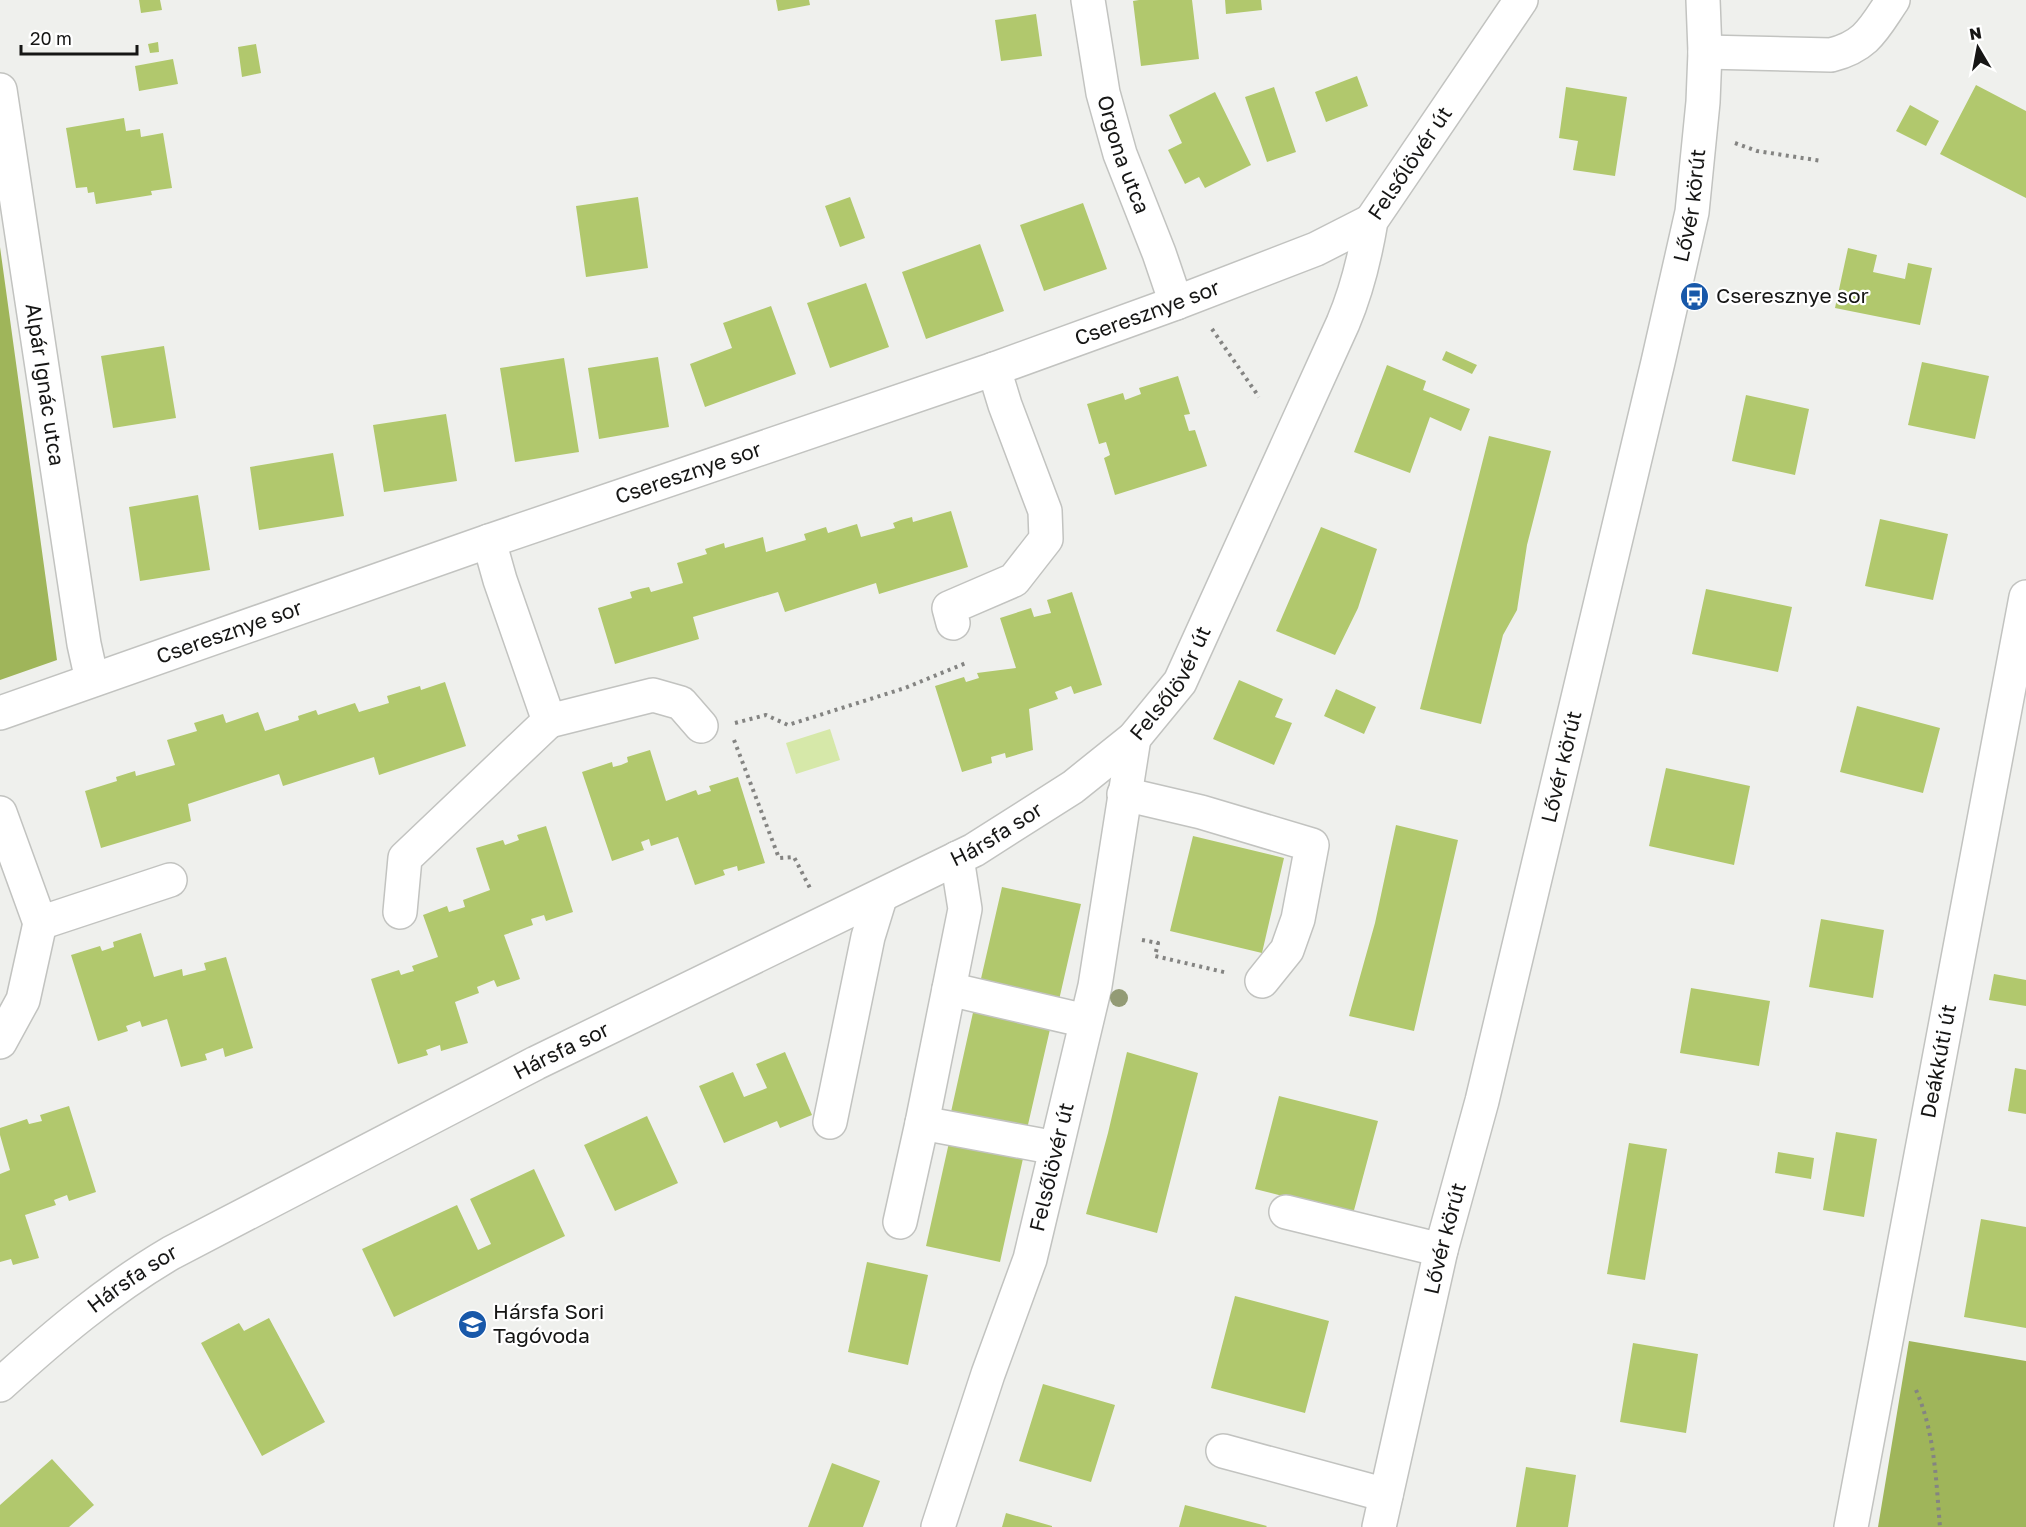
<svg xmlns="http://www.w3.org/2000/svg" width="2026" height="1527" viewBox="0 0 2026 1527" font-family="'Golos Text',sans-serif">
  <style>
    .green { fill: #d6e8a9 }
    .forest { fill: #9fb55a }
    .building { fill: #b1c86d }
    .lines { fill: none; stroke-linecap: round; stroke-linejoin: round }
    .minor-casing { stroke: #c2c3c0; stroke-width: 36 }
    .path { stroke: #848482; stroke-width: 4; stroke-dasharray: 3 4.5; stroke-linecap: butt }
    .minor { stroke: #fff; stroke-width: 33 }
    .tree { fill: #939b75 }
    .labels { text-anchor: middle; stroke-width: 4.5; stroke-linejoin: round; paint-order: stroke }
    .street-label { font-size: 21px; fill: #161615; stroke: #fff }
    .poi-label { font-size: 21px; fill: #161615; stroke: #fff; text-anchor: start }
  </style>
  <rect width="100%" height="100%" fill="#eff0ed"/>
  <path class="green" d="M830,729L840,760L796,774L786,743Z"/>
  <path class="forest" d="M0,247L57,660L0,680Z
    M1909,1341L2026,1361V1527H1878Z"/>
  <path class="building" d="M139,0H160L162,10L141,13Z
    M776,0H809L810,5L778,11Z
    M1139,0H1192L1199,59L1141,66L1133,1Z
    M1225,0H1261L1262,10L1226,14Z
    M1036,14L1042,56L1001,61L995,20Z
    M158,42L159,52L150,53L148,44Z
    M256,44L261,73L242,77L238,47Z
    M173,59L178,84L139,91L135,66Z
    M1357,76L1368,106L1326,122L1315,92Z
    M1976,85L2026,111V198L1940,154Z
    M1274,87L1296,152L1267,162L1245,97Z
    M1566,87L1627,97L1615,176L1573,170L1578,141L1559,138Z
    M1215,92L1251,165L1205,188L1199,177L1185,184L1168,150L1182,143L1169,115Z
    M1910,105L1939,121L1926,146L1896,131Z
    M124,118L126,131L140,129L141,137L163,133L172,188L151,191L152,195L96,204L94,192L88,193L87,187L76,188L66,128Z
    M638,197L648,268L586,277L576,206Z
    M850,197L865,238L840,247L825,206Z
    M1083,203L1107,269L1044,291L1020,225Z
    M980,244L1004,311L926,339L902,272Z
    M1848,248L1877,255L1873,272L1905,279L1908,263L1932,268L1920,325L1835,308Z
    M866,283L889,347L830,368L807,303Z
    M771,306L796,374L705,407L690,364L732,348L723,323Z
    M164,346L176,418L113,428L101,356Z
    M1446,351L1477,365L1472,374L1442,360Z
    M658,357L669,427L599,439L588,368Z
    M564,358L579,452L515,462L500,368Z
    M1922,362L1989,376L1975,439L1908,425Z
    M1387,365L1426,381L1423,390L1470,409L1461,431L1430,417L1410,473L1354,452Z
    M1178,376L1190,414L1184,415L1189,431L1195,430L1207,466L1115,495L1104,458L1110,455L1106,442L1099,444L1087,404L1123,393L1125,400L1141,394L1139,388Z
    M1746,395L1809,409L1795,475L1732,461Z
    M446,414L457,481L384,492L373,425Z
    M1489,436L1551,451L1527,545L1517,610L1503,635L1481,724L1420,709Z
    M333,453L344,516L259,530L250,467Z
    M198,495L210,570L140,581L129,507Z
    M951,511L968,567L879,594L876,583L785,612L778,592L693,617L699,639L615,664L598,608L632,598L630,592L640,589L649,587L651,592L683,583L677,563L707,554L705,549L724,543L725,548L763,537L766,552L806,540L804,534L826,527L828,533L857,524L861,537L895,528L893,523L901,520L912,517L913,522Z
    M1880,519L1948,534L1933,600L1865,586Z
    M1321,527L1377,549L1358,608L1335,655L1276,631Z
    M1706,589L1792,607L1778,672L1692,654Z
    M1072,592L1102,685L1074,694L1071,686L1055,692L1058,699L1029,709L1033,750L1006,758L1005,753L991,757L992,763L962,772L935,686L964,677L966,682L979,678L977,673L1016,668L1000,618L1031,608L1034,617L1051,613L1047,600Z
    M1239,680L1283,699L1275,717L1292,723L1274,765L1213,739Z
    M445,682L466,746L379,775L374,757L283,786L279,774L188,804L191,821L101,848L85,791L117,781L116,777L135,771L136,776L175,765L167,740L197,731L194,723L223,714L226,723L258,712L265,731L299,720L298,716L316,710L318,715L355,703L359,712L389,703L387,696L420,686L421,690Z
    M1336,689L1376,707L1364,734L1324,716Z
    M1857,706L1940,728L1923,793L1840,772Z
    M650,750L666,801L696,790L698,795L711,791L709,786L738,777L765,863L738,871L737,866L723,870L725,875L695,885L678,837L651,846L649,839L641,842L644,850L612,861L582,772L612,762L613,767L621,765L628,762L627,757Z
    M1666,768L1750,786L1734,865L1649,846Z
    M1396,825L1458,840L1414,1031L1349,1016L1375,923Z
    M546,826L573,912L546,921L544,915L531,919L533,925L504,935L520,979L497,987L494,980L477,987L479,993L455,1002L468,1043L441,1051L440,1045L426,1050L428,1055L398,1064L371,979L399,970L401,975L407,973L414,971L412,966L438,957L423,915L447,906L449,912L465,907L463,900L490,890L476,848L503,840L505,845L519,840L517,835Z
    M1193,836L1284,858L1262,953L1170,931Z
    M1002,887L1081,904L1059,1000L980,983Z
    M1821,919L1884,930L1873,998L1809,987Z
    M141,933L154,977L182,969L183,976L206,970L204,963L226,957L253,1048L225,1057L223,1048L205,1054L207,1060L181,1067L167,1019L142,1027L140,1021L126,1026L128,1031L98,1041L71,955L100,946L102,951L114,947L113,942Z
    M1994,974L2026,980V1006L1989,1000Z
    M1691,988L1770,1001L1759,1066L1680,1053Z
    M974,1008L1051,1025L1027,1129L951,1112Z
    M785,1052L812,1115L780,1128L777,1121L724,1143L699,1086L733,1072L744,1097L767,1088L756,1064Z
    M1127,1052L1198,1073L1157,1233L1086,1214L1108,1133Z
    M2015,1068L2026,1070V1114L2008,1111Z
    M1279,1096L1378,1121L1353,1214L1255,1189Z
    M69,1106L96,1192L69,1201L67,1195L54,1200L56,1205L25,1215L39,1258L13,1265L11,1259L0,1262V1174L10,1170L0,1135V1128L27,1119L29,1124L42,1121L40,1115Z
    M647,1116L678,1183L615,1211L584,1145Z
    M1836,1132L1877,1139L1864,1217L1823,1210Z
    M950,1138L1024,1154L1000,1262L926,1246Z
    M1629,1143L1667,1149L1645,1280L1607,1274Z
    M1778,1152L1814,1158L1811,1179L1775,1173Z
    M534,1169L565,1236L394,1317L362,1249L457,1205L478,1250L491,1244L470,1199Z
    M1981,1219L2026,1227V1328L1964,1317Z
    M867,1262L928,1275L908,1365L848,1352Z
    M1235,1296L1329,1321L1305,1413L1211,1388Z
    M269,1318L325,1422L262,1456L201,1343L239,1323L244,1331Z
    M1633,1343L1698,1354L1686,1433L1620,1422Z
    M1043,1384L1115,1405L1091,1482L1019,1461Z
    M52,1459L94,1505L69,1527H0V1505Z
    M832,1463L880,1481L863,1527H808Z
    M1526,1467L1576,1475L1568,1527H1516Z
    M1185,1505L1267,1526L1266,1527H1179Z
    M1006,1513L1052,1526V1527H1002Z"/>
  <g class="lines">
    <defs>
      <g id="minor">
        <path id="s1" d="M1088,0L1103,93L1120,154L1159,253L1176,303"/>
        <path d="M1705,52L1831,55C1867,46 1874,28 1893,0"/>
        <path id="s2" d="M0,90L84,644L92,680"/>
        <path d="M953,623L949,608L1014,580L1046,539L1045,511L1005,405L994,369"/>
        <path id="s3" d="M0,713L489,541L994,369L1176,303L1316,249L1371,221"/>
        <path d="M549,721L653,695L681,703L701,726"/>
        <path d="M1124,794L1201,812L1312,845L1298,919L1287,950L1262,981"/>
        <path d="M0,813L40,923L170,880"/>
        <path d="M400,912L405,858L549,721L500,580L489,541"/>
        <path d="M949,989L1086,1021"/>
        <path d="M0,1042L23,1000L40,923"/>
        <path d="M830,1122L868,937L880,898"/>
        <path d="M922,1123L1056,1148"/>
        <path d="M1286,1212L1441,1250"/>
        <path d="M900,1222L922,1123L965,909L957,858"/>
        <path id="s4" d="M0,1385C54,1336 108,1290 171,1253L536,1063L974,850L1073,787L1134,738L1180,682L1343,323C1357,290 1365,257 1371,221L1521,0"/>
        <path d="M1223,1451L1386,1495"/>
        <path id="s5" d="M938,1527L988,1374L1030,1259L1095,986L1134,738"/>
        <path id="s6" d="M1379,1527L1441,1250L1482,1101L1658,362L1692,212L1703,102L1705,52L1703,0"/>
        <path id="s7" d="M1851,1527L2026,597"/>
      </g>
    </defs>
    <use href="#minor" class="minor-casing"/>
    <path class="path" d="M1735,143L1757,151L1822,161
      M1212,329L1259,397
      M735,723L766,715L788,725L905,688L966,663
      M734,740L779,858L794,857L811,890
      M1142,940L1158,943L1155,956L1228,973
      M1916,1390C1935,1433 1936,1481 1940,1527"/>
    <use href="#minor" class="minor"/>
  </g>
  <circle class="tree" cx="1119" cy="998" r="9"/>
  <defs>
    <symbol id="bus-disc" viewBox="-11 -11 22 22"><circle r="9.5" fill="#1858a9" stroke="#fff"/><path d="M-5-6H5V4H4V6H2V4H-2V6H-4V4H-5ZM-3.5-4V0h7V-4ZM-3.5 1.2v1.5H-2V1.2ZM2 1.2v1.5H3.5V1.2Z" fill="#fff"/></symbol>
    <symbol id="school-disc" viewBox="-11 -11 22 22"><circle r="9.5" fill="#1858a9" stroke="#fff"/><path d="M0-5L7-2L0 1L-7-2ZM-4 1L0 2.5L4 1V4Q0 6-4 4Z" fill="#fff"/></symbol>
  </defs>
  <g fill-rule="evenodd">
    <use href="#bus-disc" x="1678" y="280" width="33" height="33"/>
    <use href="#school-disc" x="456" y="1308" width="33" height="33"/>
  </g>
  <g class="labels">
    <g class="street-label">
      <text dy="7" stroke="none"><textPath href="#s1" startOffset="159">Orgona utca</textPath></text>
      <text dy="7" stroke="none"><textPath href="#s4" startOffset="1953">Felsőlövér út</textPath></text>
      <text dy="7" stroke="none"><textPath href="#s6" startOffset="1358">Lővér körút</textPath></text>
      <text dy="7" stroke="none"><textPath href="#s3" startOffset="1215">Cseresznye sor</textPath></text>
      <text dy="7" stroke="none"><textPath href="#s2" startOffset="298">Alpár Ignác utca</textPath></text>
      <text dy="7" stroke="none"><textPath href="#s3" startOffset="729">Cseresznye sor</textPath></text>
      <text dy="7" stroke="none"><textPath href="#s3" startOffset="243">Cseresznye sor</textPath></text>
      <text dy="7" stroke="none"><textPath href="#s4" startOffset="1377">Felsőlövér út</textPath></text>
      <text dy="7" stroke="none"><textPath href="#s6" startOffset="782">Lővér körút</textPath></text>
      <text dy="7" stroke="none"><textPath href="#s4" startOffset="1142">Hársfa sor</textPath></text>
      <text dy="7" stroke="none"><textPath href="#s4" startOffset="656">Hársfa sor</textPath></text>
      <text dy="7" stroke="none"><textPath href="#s7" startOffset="474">Deákkúti út</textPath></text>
      <text dy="7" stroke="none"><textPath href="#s5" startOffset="378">Felsőlövér út</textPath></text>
      <text dy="7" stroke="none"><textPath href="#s6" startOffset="296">Lővér körút</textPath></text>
      <text dy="7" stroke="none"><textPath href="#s4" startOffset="170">Hársfa sor</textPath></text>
    </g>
    <g class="poi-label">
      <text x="1716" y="303">Cseresznye sor</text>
      <text x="493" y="1319">Hársfa Sori<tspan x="493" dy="24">Tagóvoda</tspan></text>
    </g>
  </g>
  <g transform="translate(1978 48) rotate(350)" stroke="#ffffff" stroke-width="4.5" paint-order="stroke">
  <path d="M0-4.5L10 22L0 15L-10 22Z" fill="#161615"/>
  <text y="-9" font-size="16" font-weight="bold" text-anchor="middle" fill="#161615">N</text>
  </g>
  <path d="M21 45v9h116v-9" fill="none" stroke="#161615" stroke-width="3"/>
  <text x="30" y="45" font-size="18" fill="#161615" stroke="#ffffff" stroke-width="4.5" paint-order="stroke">20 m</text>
</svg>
